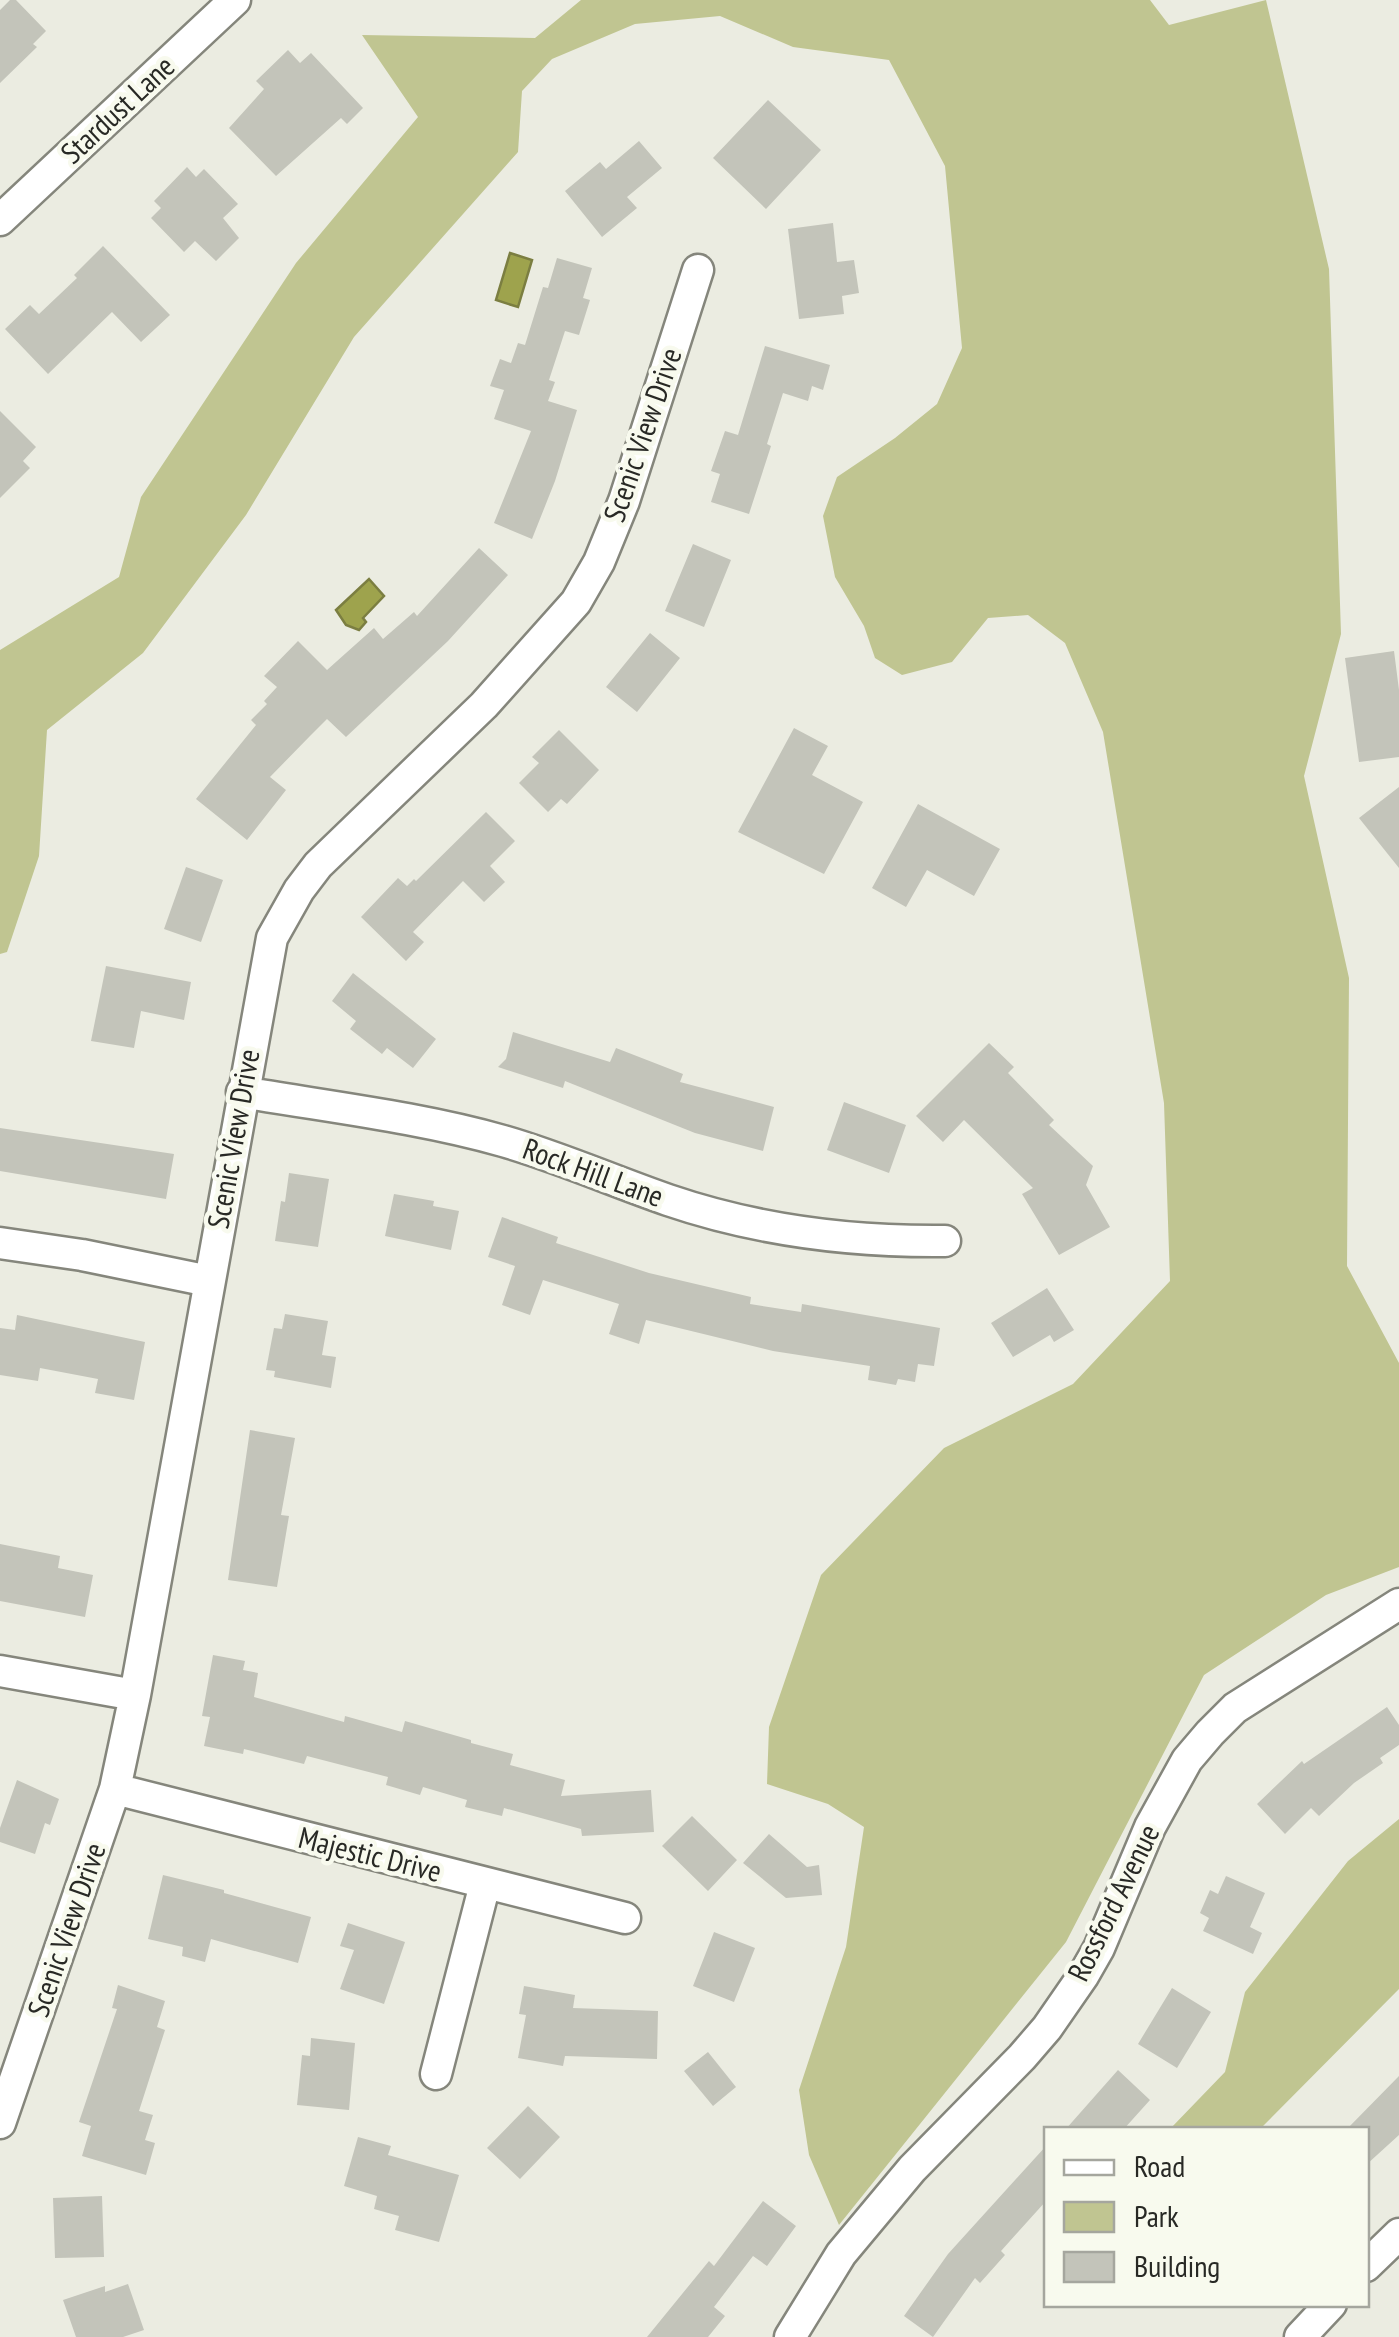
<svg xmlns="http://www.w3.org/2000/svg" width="1399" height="2337" viewBox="0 0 1399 2337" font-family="'PT Sans Narrow',sans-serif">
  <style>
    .green { fill: #c0c591 }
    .water { fill: #9ea34d; stroke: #7b7e41; stroke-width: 2.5 }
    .building { fill: #c3c4ba }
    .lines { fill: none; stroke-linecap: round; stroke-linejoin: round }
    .minor-casing { stroke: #85867c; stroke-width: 35 }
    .minor { stroke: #fff; stroke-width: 30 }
    .labels { text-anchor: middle; stroke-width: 9; stroke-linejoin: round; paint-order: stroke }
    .street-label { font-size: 30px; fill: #282925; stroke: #f8faee }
  </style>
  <rect width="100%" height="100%" fill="#ebece1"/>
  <path class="green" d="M581,0H1150L1169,25L1266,0L1329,269L1341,634L1304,776L1349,978L1347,1266L1399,1363V1567L1326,1595L1204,1675L1066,1942L839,2225L809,2155L799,2090L846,1947L864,1827L828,1804L767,1784L769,1727L821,1575L944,1448L1073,1384L1170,1281L1164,1103L1103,732L1065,643L1028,615L988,618L952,662L902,675L875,658L864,626L835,577L823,516L837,477L895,438L937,404L962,348L945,166L889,60L793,47L720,16L635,24L552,59L522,91L518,152L354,337L246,515L143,653L47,730L39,856L7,952L0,954V650L119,577L141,497L296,263L418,117L362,35L535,38Z
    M1399,1819V1989L1260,2129H1170L1225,2072L1245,1992L1348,1861Z"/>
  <path class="water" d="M510,253L532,260L518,307L496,300Z
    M369,579L384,596L363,618L366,622L359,630L346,625L336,610Z"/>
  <path class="building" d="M10,0H16L46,31L33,44L37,47L0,83V10Z
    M288,50L300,63L311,53L363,108L347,124L341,118L276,176L229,128L264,89L256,81Z
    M768,100L821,150L766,209L713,158Z
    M639,141L662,168L627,197L637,208L602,237L565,191L600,162L606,169Z
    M187,167L196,177L204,169L238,204L223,218L239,238L216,261L195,241L184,252L151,218L161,208L154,201Z
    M833,223L837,262L854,260L859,293L842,296L844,314L799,319L788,229Z
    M103,246L170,315L141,342L112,312L48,374L5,329L30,305L39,314L77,278L74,275Z
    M557,258L592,268L583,298L590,300L579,335L565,331L549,380L555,382L548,401L577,410L555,481L532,539L494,523L531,431L494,419L504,390L490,386L500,359L511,363L518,343L525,345L543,287L548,288Z
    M765,346L830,365L823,390L812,386L808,401L783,393L767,444L771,446L749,514L711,502L720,474L711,471L725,431L738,435Z
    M0,411L36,447L23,461L30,468L0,498Z
    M693,544L731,560L704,627L665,611Z
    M479,548L508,575L448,641L346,737L327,719L310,736L270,777L286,790L247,840L196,799L256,725L251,720L267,704L264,701L277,687L264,676L298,641L327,670L374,628L383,639L414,612L417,616Z
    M650,633L680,658L637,712L606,687Z
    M1394,651L1399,690V757L1359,762L1345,658Z
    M794,728L828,746L812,775L863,802L824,874L738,832Z
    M559,730L599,770L567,804L561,799L548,812L519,783L539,763L532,757Z
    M1399,787V868L1359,818Z
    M918,804L1000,849L974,896L927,870L906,907L872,888Z
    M486,812L515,841L490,866L505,882L484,902L463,881L413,932L424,942L406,961L361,917L398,878L407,886L414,879L416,881Z
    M186,867L223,880L201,942L164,929Z
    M106,966L191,982L184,1020L141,1011L134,1048L91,1041Z
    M353,973L436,1039L413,1068L387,1048L382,1054L350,1029L356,1021L332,1001Z
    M513,1032L610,1062L616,1048L683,1074L680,1082L774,1107L763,1151L695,1133L565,1081L563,1088L498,1067L506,1059Z
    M989,1043L1014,1067L1008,1073L1054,1120L1049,1125L1093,1166L1086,1185L1110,1227L1059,1255L1022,1194L1033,1188L964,1120L943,1142L916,1116Z
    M844,1102L906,1125L889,1173L827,1150Z
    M0,1128L174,1154L166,1199L0,1171Z
    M289,1173L329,1179L318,1247L275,1241L281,1201L285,1202Z
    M394,1194L434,1201L433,1206L459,1211L451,1250L385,1236Z
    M502,1217L558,1237L556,1243L649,1273L751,1297L750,1304L801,1312L802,1304L940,1328L934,1366L918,1364L915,1382L898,1379L896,1385L868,1380L870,1366L773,1351L646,1320L639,1344L609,1334L619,1304L543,1280L530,1315L502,1305L515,1266L488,1257Z
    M1047,1288L1074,1330L1054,1342L1050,1335L1013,1357L991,1323Z
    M285,1314L328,1321L322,1355L336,1357L331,1388L274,1377L275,1371L266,1370L274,1328L282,1329Z
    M17,1315L145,1342L134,1400L95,1393L98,1379L40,1368L38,1381L0,1375V1328L15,1330Z
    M250,1430L295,1438L281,1515L289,1516L277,1587L228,1580Z
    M0,1544L60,1556L58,1568L93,1575L85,1617L0,1601Z
    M213,1655L245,1661L243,1670L258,1673L254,1697L344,1722L345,1716L402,1732L405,1721L471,1740V1743L513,1754L510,1765L565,1780L561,1796L651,1790L654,1832L582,1836L581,1829L504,1808L502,1816L465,1807L467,1800L423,1787L420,1795L386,1785L388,1777L307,1756L304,1764L244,1749L243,1754L204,1746L210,1717L202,1716Z
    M1387,1707L1399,1725V1745L1380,1758L1383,1763L1354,1783L1319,1816L1311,1808L1285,1834L1257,1804L1302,1761L1304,1764Z
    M17,1780L59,1799L50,1825L45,1823L35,1854L0,1842V1828Z
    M692,1816L737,1860L708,1891L662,1846Z
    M769,1834L807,1867L819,1865L822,1895L786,1898L743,1863Z
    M163,1875L224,1890V1893L311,1917L298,1963L211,1939L205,1962L182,1956L183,1947L148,1939Z
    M1226,1876L1265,1893L1250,1927L1262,1933L1253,1954L1203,1931L1209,1918L1200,1913L1210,1890L1218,1894Z
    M348,1923L405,1942L384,2004L340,1989L354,1950L340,1946Z
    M714,1932L755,1948L734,2002L693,1986Z
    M118,1985L165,2001L157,2027L165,2030L139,2111L153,2115L145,2140L155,2143L146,2175L82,2156L91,2126L79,2122L117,2009L112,2008Z
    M524,1986L575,1995L573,2008L658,2011L657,2059L565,2056L563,2066L518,2058L526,2015L519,2014Z
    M1172,1988L1211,2012L1177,2068L1138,2044Z
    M311,2038L355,2043L349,2110L297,2105L302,2055L310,2056Z
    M708,2052L736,2087L713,2106L684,2071Z
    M1118,2070L1150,2100L1123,2130H1065Z
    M1399,2076V2135L1366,2165V2130H1346Z
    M528,2106L560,2137L520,2179L487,2148Z
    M358,2137L391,2146L388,2155L459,2175L439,2242L395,2230L399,2216L374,2209L377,2196L344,2186Z
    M1046,2146V2201L1001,2251L1005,2255L980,2283L975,2278L933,2337L904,2316L948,2254Z
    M102,2196L104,2257L55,2258L53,2198Z
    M763,2201L796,2226L767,2266L753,2256L714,2307L725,2316L708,2337H647L709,2261L714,2266Z
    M128,2284L144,2330L123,2337H76L63,2300L105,2286V2292Z"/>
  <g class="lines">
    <defs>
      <path id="minor" d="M0,220L235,0
        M242,1092C329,1107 418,1117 503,1141C559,1157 613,1181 668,1200C756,1230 853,1242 945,1241
        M0,1243L82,1255L209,1281
        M0,1671L135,1695
        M115,1789L625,1918
        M436,2074L485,1884
        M0,2123L115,1789L135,1695L272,938L299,890L318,865L484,705L576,602L599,562L624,501L698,270
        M1366,2266L1399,2234
        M790,2337L841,2254L912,2169L1022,2057L1047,2028L1083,1976L1099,1948L1150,1827L1187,1760L1210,1733L1235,1708L1399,1604
        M1300,2337L1331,2304"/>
    </defs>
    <use href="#minor" class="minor-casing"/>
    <use href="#minor" class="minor"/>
  </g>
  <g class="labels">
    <g class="street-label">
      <text transform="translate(118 110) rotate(-43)" y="10">Stardust Lane</text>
      <text transform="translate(643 435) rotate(-71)" y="10">Scenic View Drive</text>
      <text transform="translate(234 1139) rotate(-80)" y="10">Scenic View Drive</text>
      <text transform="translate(593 1173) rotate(20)" y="10">Rock Hill Lane</text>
      <text transform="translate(370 1855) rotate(14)" y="10">Majestic Drive</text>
      <text transform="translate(1114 1903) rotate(-64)" y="10">Rossford Avenue</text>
      <text transform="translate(67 1930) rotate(-71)" y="10">Scenic View Drive</text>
    </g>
  </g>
  <rect x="1044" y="2127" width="325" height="180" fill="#f8faee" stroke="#a5a69e" stroke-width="2.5"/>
  <rect x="1064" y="2160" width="50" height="15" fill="#ffffff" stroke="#a5a69e" stroke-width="2.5"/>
  <text x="1134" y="2177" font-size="30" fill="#282925">Road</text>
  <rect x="1064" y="2202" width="50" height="30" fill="#c0c591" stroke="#a5a69e" stroke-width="2.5"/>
  <text x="1134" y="2227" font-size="30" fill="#282925">Park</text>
  <rect x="1064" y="2252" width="50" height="30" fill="#c3c4ba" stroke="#a5a69e" stroke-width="2.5"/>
  <text x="1134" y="2277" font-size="30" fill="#282925">Building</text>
</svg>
